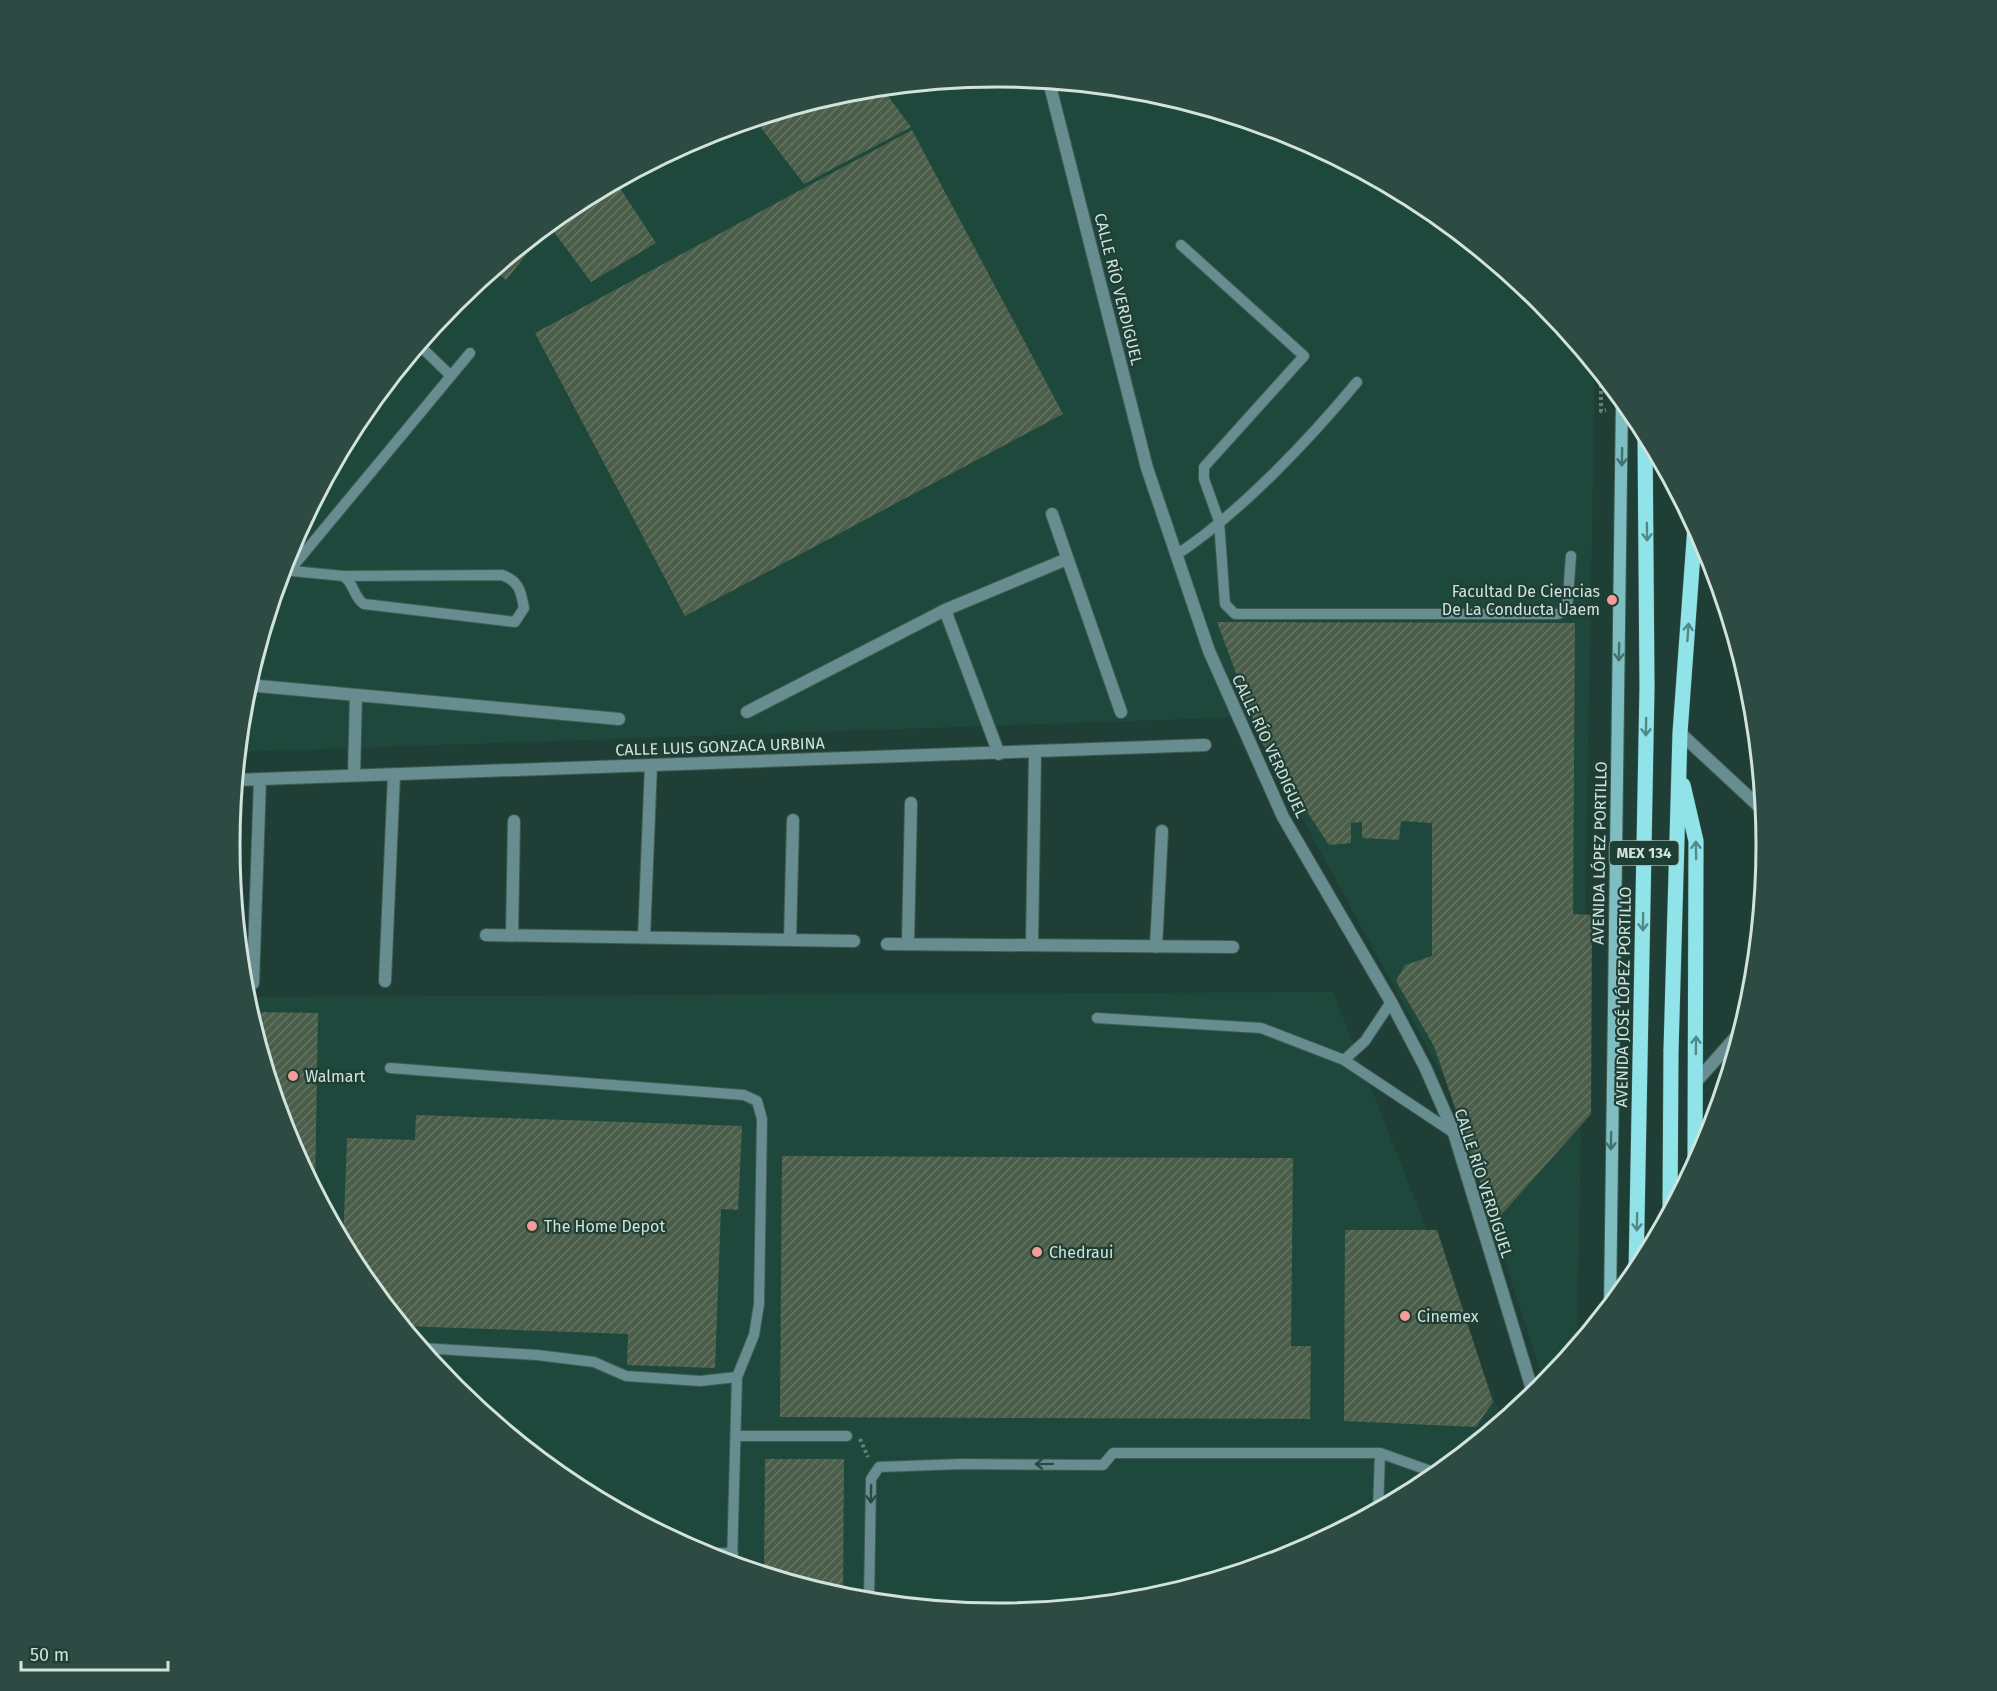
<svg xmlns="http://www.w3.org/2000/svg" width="1997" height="1691" viewBox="0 0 1997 1691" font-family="'Fira Sans',sans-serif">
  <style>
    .built { fill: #1f483c }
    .building { fill: url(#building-hatch) }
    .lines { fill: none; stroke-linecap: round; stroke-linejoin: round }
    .lane-casing { stroke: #3f5c53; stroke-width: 12 }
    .street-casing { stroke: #3f5c53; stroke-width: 14 }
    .secondary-casing { stroke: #3f5c53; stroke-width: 14 }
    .primary-casing { stroke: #3f5c53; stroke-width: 16 }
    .path { stroke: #668078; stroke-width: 4; stroke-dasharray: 3 3; stroke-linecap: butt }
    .lane { stroke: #678d90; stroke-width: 10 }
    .street { stroke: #678d90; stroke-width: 12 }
    .secondary { stroke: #7ebec2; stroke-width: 12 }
    .primary { stroke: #90e3e9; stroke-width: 15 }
    .primary-bridge-casing { stroke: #3f5c53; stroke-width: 16; stroke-linecap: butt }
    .primary-bridge { stroke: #90e3e9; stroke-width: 15 }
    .oneway { stroke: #45716d }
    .oneway2 { stroke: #528886 }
    .oneway3 { stroke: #2a4a43 }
    .poi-dot { fill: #f59b99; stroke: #1f3e35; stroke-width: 2 }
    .labels { text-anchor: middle; stroke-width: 4.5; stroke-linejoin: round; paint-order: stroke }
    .shield { fill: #1f3e35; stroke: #9cb2aa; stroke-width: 1.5 }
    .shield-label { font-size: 15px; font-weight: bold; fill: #d1e3dc }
    .street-label { font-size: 16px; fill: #d1e3dc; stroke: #1f3e35 }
    .poi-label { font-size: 16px; fill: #d1e3dc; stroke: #1f3e35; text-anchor: start }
    .rim { fill: none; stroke: #d1e3dc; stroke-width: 3 }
  </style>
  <defs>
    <pattern id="building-hatch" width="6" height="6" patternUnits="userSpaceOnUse" patternTransform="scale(1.5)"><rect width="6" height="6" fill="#4b5e49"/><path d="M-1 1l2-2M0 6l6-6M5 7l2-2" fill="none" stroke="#647563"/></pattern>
  </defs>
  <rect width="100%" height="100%" fill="#1f3e35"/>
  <path class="built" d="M999,77L1149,91L1293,135L1426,206L1543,302L1595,366L1577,1347L1545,1386L1450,1089L1247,717L239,752L244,695L288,551L359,418L455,301L572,206L705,135L849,91Z
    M1333,992L1503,1422L1425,1485L1292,1556L1148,1600L998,1614L848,1600L704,1556L571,1485L454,1389L359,1272L288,1139L245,997Z"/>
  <path class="building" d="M882,88L911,127L804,184L755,120L849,91Z
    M912,130L1063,414L685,616L535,333Z
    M616,182L656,243L591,282L554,232L579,202Z
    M554,220L506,280L494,270Z
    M1217,622L1575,623L1573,914L1592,915L1591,1114L1494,1223L1434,1046L1396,981L1405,965L1432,956V823L1401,821L1399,840L1362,838V822L1351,823V843L1329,845L1262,743Z
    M249,1012L318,1013L315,1191L288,1139Z
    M416,1115L742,1126L738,1210L721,1209L715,1368L627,1365L628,1334L403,1326L359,1272L343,1243L347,1138L415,1140Z
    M782,1156L1293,1158L1291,1346H1311L1310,1419L780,1417Z
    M1345,1230H1437L1493,1402L1476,1427L1344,1421Z
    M765,1459H844L843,1598L764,1574Z"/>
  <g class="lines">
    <defs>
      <path id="lane" d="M1181,245L1304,356L1204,467V479L1219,521L1225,604L1235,614H1558L1567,609L1571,556
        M419,345L451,376
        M1176,555C1239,514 1309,440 1357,382
        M282,570L343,576L502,575C519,581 521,591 524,608L515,622L364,604C353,597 354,582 343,576
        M290,570L470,353
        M1097,1018L1261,1028L1344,1060L1454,1133
        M1344,1060L1365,1041L1391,1002
        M390,1068L744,1095L757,1101L762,1119L759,1304L754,1335L737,1377
        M421,1348L537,1355L594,1362L626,1376L700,1381L737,1377L732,1564
        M736,1436H847
        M1426,1485L1427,1470
        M1378,1510L1380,1453
        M699,1553H733
        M869,1602L871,1479L879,1467L962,1464L1103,1465L1113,1453H1380L1439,1474"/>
      <path id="street" d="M1049,82L1147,468L1209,651L1283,817L1391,1002L1425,1067L1454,1133L1534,1396
        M1052,514L1121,712
        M945,610L999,754
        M247,685L619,719
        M747,712L945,610L1067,559
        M1680,733L1764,811
        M354,775L356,695
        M236,780L1205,745
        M486,935L854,941
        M512,936L514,821
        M644,937L651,765
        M790,940L793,820
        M908,943L911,803
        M887,944L1233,947
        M1032,944L1035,753
        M1156,947L1162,831
        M385,981L394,775
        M253,983L260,780
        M1695,1083L1742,1030"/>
      <path id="secondary" d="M1610,1307L1622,399"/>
      <path id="primary" d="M1683,785L1696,841L1695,1166
        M1671,1051L1680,733L1695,526"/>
    </defs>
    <use href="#lane" class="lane-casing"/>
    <use href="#street" class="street-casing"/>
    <use href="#secondary" class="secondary-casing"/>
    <use href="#primary" class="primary-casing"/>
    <path class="path" d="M1601,373V411L1606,410
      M1608,381V393
      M860,1439L868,1457"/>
    <use href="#lane" class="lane"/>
    <use href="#street" class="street"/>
    <use href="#secondary" class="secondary"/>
    <use href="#primary" class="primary"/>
    <defs>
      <path id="primary-bridge" d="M1670,1213L1671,1051
        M1636,1275L1647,687L1645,431"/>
    </defs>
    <use href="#primary-bridge" class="primary-bridge-casing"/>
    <use href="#primary-bridge" class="primary-bridge"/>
  </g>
  <defs><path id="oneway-shaft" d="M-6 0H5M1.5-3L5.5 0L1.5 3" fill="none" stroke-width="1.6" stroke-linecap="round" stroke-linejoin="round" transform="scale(1.5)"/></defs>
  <g class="oneway">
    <use href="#oneway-shaft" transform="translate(1622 457) rotate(91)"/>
    <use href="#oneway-shaft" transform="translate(1619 652) rotate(91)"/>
    <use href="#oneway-shaft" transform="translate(1611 1141) rotate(91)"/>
  </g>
  <g class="oneway2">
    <use href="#oneway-shaft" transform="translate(1647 532) rotate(89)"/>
    <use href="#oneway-shaft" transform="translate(1688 632) rotate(-86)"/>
    <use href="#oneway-shaft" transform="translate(1646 727) rotate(91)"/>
    <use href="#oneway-shaft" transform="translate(1696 850) rotate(-91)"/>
    <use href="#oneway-shaft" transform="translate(1643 922) rotate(91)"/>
    <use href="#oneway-shaft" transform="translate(1696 1045) rotate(-89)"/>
    <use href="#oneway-shaft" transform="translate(1637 1222) rotate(91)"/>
  </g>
  <g class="oneway3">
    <use href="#oneway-shaft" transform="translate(1044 1464) rotate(179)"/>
    <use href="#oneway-shaft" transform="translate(871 1494) rotate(91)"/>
  </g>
  <g class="poi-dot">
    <circle cx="1612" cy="600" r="6"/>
    <circle cx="293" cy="1076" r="6"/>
    <circle cx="532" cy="1226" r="6"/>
    <circle cx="1037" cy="1252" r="6"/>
    <circle cx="1405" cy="1316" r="6"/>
  </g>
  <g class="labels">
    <rect class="shield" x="1609.5" y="841" width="69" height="24" rx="4.5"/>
    <g class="shield-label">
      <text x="1644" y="858">MEX 134</text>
    </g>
    <g class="street-label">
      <text transform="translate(1119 289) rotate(76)" y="6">CALLE RÍO VERDIGUEL</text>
      <text transform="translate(720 746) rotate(-2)" y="6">CALLE LUIS GONZACA URBINA</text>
      <text transform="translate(1270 746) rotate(65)" y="6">CALLE RÍO VERDIGUEL</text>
      <text transform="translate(1599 853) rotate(-89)" y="6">AVENIDA LÓPEZ PORTILLO</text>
      <text transform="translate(1623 997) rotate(-89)" y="6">AVENIDA JOSÉ LÓPEZ PORTILLO</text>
      <text transform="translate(1484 1183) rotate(72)" y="6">CALLE RÍO VERDIGUEL</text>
    </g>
    <g class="poi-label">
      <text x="1600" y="597" text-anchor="end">Facultad De Ciencias<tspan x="1600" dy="18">De La Conducta Uaem</tspan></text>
      <text x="305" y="1082">Walmart</text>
      <text x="544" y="1232">The Home Depot</text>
      <text x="1049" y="1258">Chedraui</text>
      <text x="1417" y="1322">Cinemex</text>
    </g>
  </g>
  <path d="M0 0H1997V1691H0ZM240 845a758 758 0 1 1 1516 0a758 758 0 1 1-1516 0Z" fill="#2d4b42" fill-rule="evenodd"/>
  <path class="rim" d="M240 845a758 758 0 1 1 1516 0a758 758 0 1 1-1516 0Z"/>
  <path d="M21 1661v9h147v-9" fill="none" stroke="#d1e3dc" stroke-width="3"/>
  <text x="30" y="1661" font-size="18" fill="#d1e3dc" stroke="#1f3e35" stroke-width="4.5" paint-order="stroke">50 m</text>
</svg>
